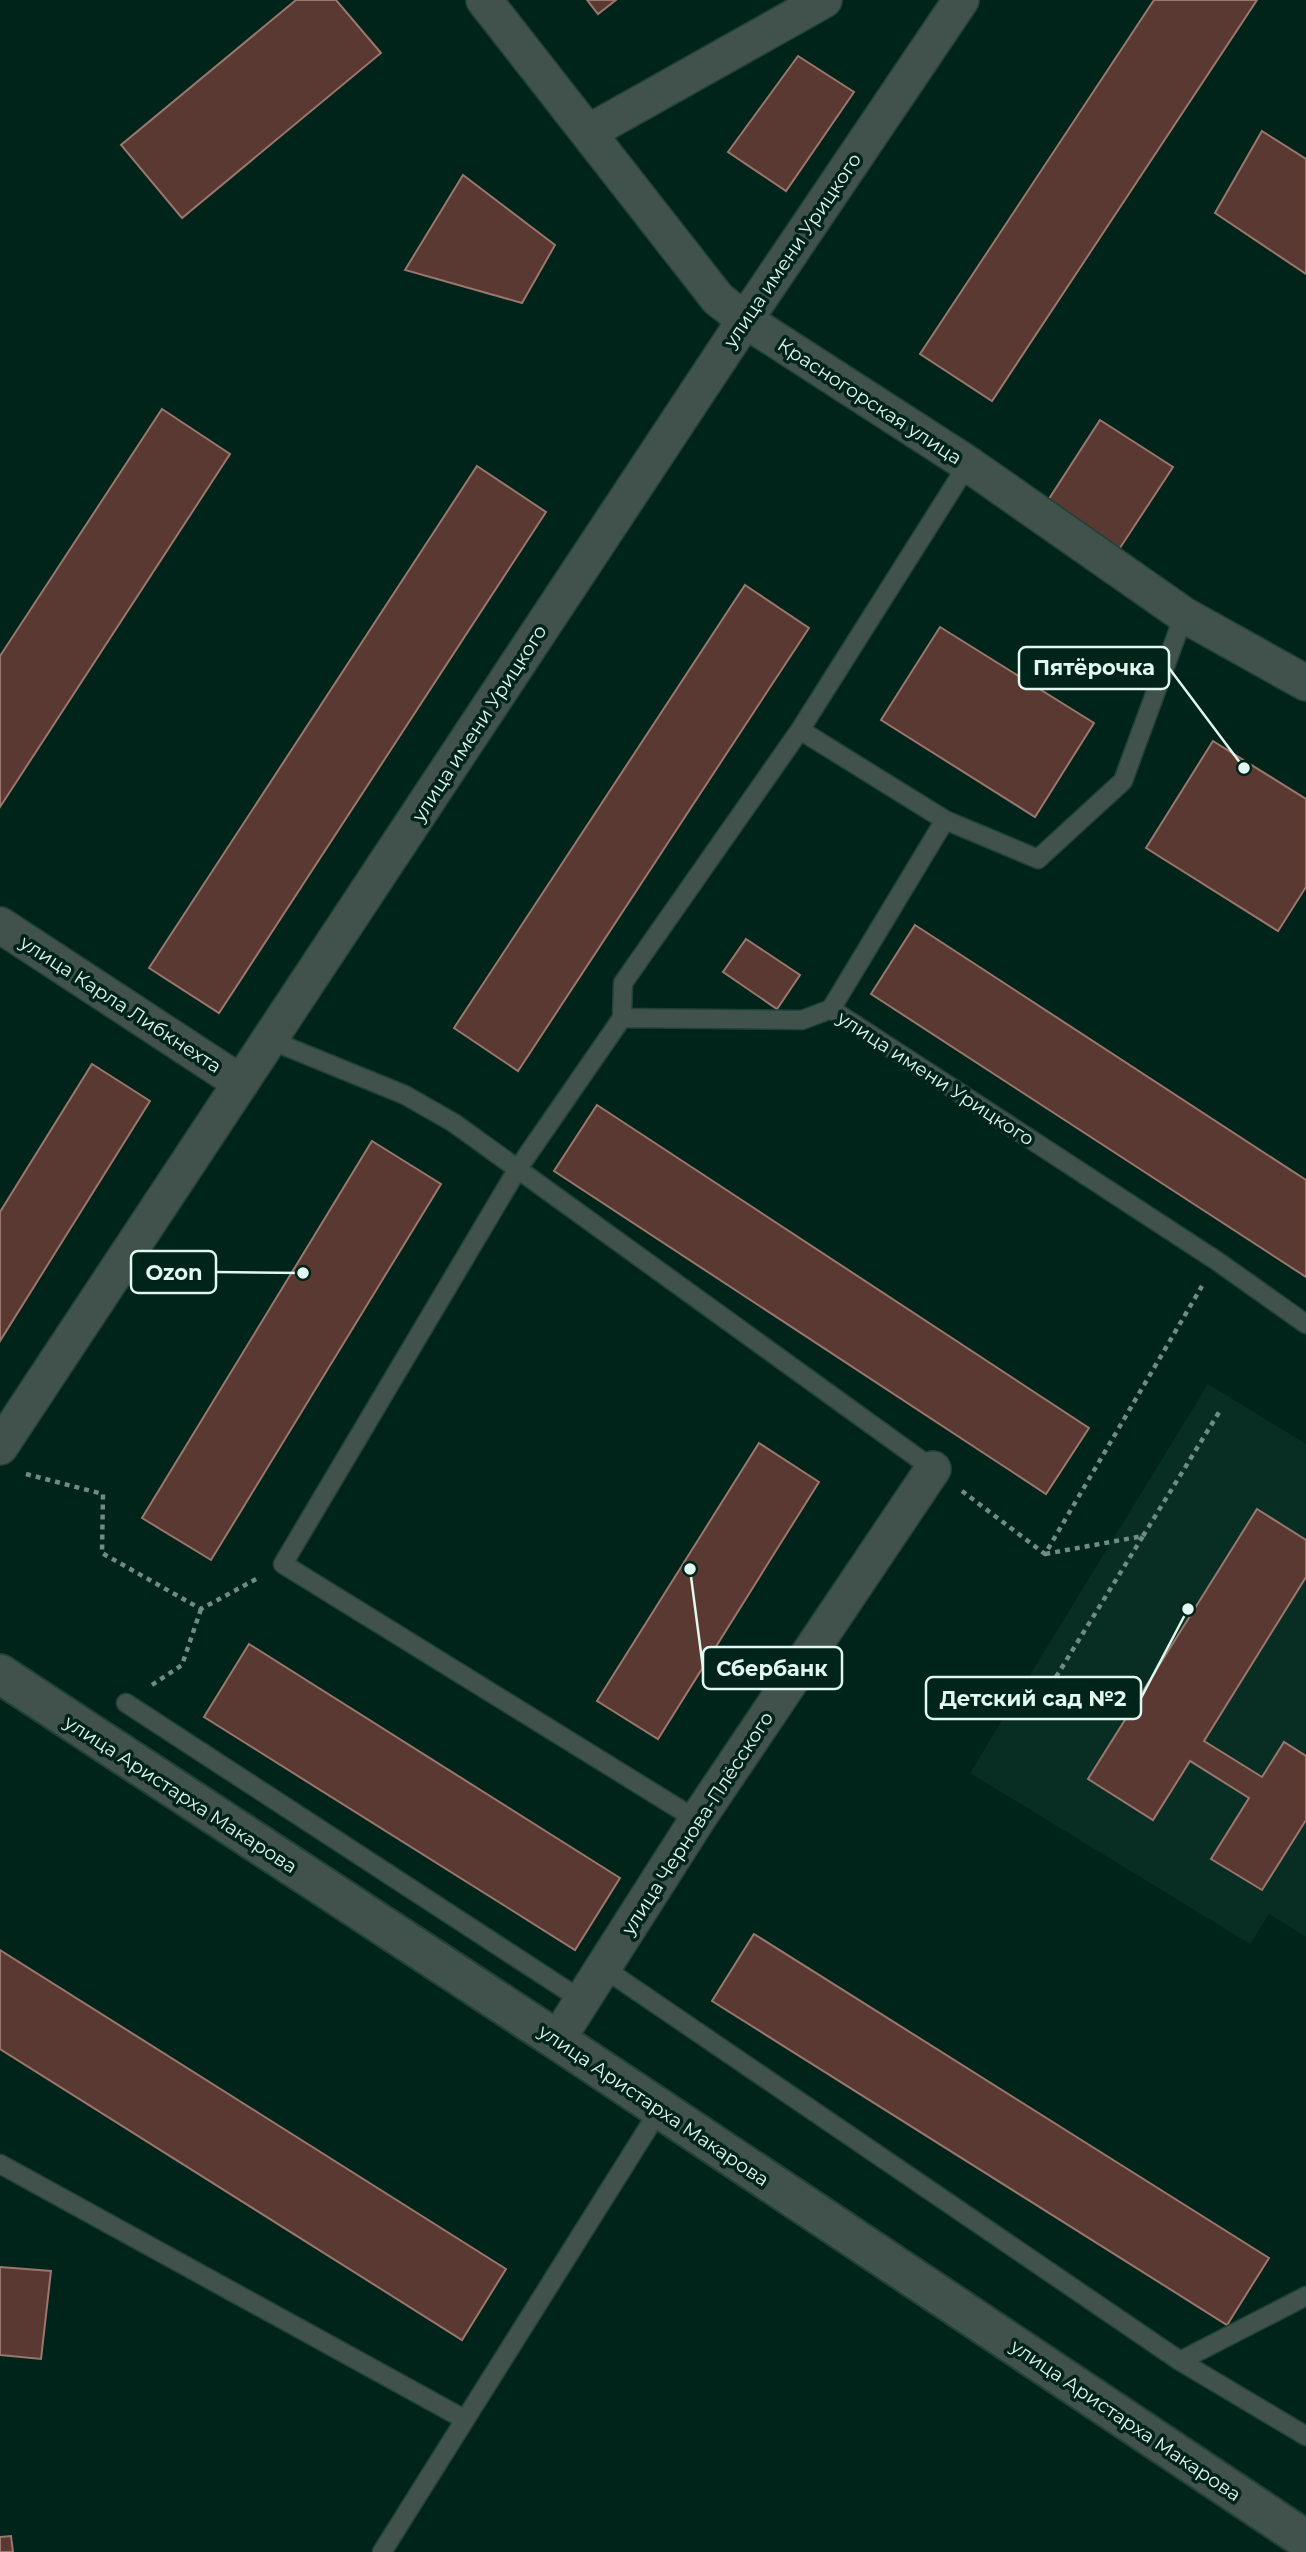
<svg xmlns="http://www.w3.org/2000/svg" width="1306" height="2552" viewBox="0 0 1306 2552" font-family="Montserrat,sans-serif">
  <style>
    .built { fill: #082e24 }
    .building { fill: #593931; stroke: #9a766d; stroke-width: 2 }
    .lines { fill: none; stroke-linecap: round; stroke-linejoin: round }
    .service-casing { stroke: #204138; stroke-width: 21 }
    .minor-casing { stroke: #204138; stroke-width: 38 }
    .tertiary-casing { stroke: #204138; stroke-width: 42 }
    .path { stroke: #6f8b83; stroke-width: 4.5; stroke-dasharray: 5 5; stroke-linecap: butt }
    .service { stroke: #41514b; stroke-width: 18 }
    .minor { stroke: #41514b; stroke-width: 35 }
    .tertiary { stroke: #41514b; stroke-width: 38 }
    .labels { text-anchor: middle; stroke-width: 7; stroke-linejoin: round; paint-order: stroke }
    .street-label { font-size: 19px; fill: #e2f7ef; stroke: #00231a }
    .leader { fill: none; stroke: #e2f7ef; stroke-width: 2.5 }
    .callout-dot { fill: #e2f7ef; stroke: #00231a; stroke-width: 2.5 }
    .callout { fill: #00231a; stroke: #e2f7ef; stroke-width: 2.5 }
    .callout-label { font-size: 21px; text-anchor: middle; font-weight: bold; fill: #e2f7ef }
  </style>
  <rect width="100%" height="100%" fill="#00231a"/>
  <path class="built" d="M1208,1384L1306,1444V1937L1269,1914L1250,1944L970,1773Z"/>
  <path class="building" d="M296,0H336L381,53L182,218L121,145Z
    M587,0H616L598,14Z
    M1154,0H1257L992,401L920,354Z
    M798,56L854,92L786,191L728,152Z
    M1262,131L1306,159V274L1215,213Z
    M463,175L555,245L522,303L405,270Z
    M162,409L230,454L0,807V656Z
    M1100,420L1173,467L1118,551L1045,505Z
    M477,466L546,512L219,1013L149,968Z
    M745,585L809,628L518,1071L454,1028Z
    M940,627L1094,723L1035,817L881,720Z
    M1213,741L1306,799V887L1278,931L1146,848Z
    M915,925L1306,1180V1277L871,994Z
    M746,939L800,975L777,1009L723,972Z
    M92,1064L150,1101L0,1341V1212Z
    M597,1105L1089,1428L1046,1494L554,1171Z
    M372,1141L441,1184L211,1560L142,1518Z
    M759,1443L819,1482L658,1739L597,1701Z
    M1257,1509L1306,1540V1577L1204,1741L1262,1777L1284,1742L1306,1756V1820L1262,1890L1211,1859L1249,1798L1190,1761L1153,1820L1088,1779Z
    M249,1644L620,1878L575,1950L204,1717Z
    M754,1934L1269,2258L1227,2325L712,2001Z
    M0,1950L506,2269L462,2340L0,2049Z
    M0,2267L51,2271L41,2359L0,2355Z
    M11,2536L13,2552H0V2537Z"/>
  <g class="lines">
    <defs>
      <path id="service" d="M1184,615L1123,781L1038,859L945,820L831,1009L1217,1261L1306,1324
        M800,730L945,820
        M622,1018L623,983L800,730L968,464
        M270,1040L405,1095L454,1123L933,1469
        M126,1703L583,2001
        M697,1820L283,1564L517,1170L622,1018L802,1020L831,1009
        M602,1967L1180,2361L1306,2436
        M0,2164L464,2419
        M1180,2361L1306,2296
        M382,2552L660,2109"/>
      <path id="minor" d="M484,0L718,299L745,320L968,464L1184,615L1306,683
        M589,132L824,0
        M0,925L241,1083
        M0,1447L745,320L961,0
        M557,2040L697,1820L933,1469"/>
      <path id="tertiary" d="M0,1674L557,2040L1306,2540"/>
    </defs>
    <use href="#service" class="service-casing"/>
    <use href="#minor" class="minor-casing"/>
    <use href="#tertiary" class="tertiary-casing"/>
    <path class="path" d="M26,1474L103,1494L102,1553L201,1609L258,1578
      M962,1491L1045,1554L1202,1286
      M1143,1536L1221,1409
      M152,1685L182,1665L201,1609
      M1035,1711L1143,1536L1045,1554"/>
    <use href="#service" class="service"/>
    <use href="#minor" class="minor"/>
    <use href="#tertiary" class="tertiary"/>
  </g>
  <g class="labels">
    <g class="street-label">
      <text transform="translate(792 250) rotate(-56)" y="7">улица имени Урицкого</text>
      <text transform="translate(870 401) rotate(33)" y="7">Красногорская улица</text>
      <text transform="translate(479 723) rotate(-57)" y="7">улица имени Урицкого</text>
      <text transform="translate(121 1004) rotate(33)" y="7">улица Карла Либкнехта</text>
      <text transform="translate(936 1078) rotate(33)" y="7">улица имени Урицкого</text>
      <text transform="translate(181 1794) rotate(33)" y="7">улица Аристарха Макарова</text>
      <text transform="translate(697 1823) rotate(-57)" y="7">улица Чернова-Плёсского</text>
      <text transform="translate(654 2105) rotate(34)" y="7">улица Аристарха Макарова</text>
      <text transform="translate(1126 2420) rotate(34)" y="7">улица Аристарха Макарова</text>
    </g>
  </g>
  <path class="leader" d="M1244 768L1169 668M303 1273L216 1272M690 1569L703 1668M1188 1609L1141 1698"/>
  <g class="callout-dot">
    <circle cx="1244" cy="768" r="7"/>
    <circle cx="303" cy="1273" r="7"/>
    <circle cx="690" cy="1569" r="7"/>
    <circle cx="1188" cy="1609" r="7"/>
  </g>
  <g class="callout">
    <rect x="1019" y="647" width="150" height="42" rx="7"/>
    <rect x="131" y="1251" width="85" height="42" rx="7"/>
    <rect x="703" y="1647" width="139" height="42" rx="7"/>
    <rect x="926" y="1677" width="215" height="42" rx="7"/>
  </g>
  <g class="callout-label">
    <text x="1094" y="675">Пятёрочка</text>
    <text x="174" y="1280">Ozon</text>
    <text x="772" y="1676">Сбербанк</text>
    <text x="1033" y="1706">Детский сад №2</text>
  </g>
</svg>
